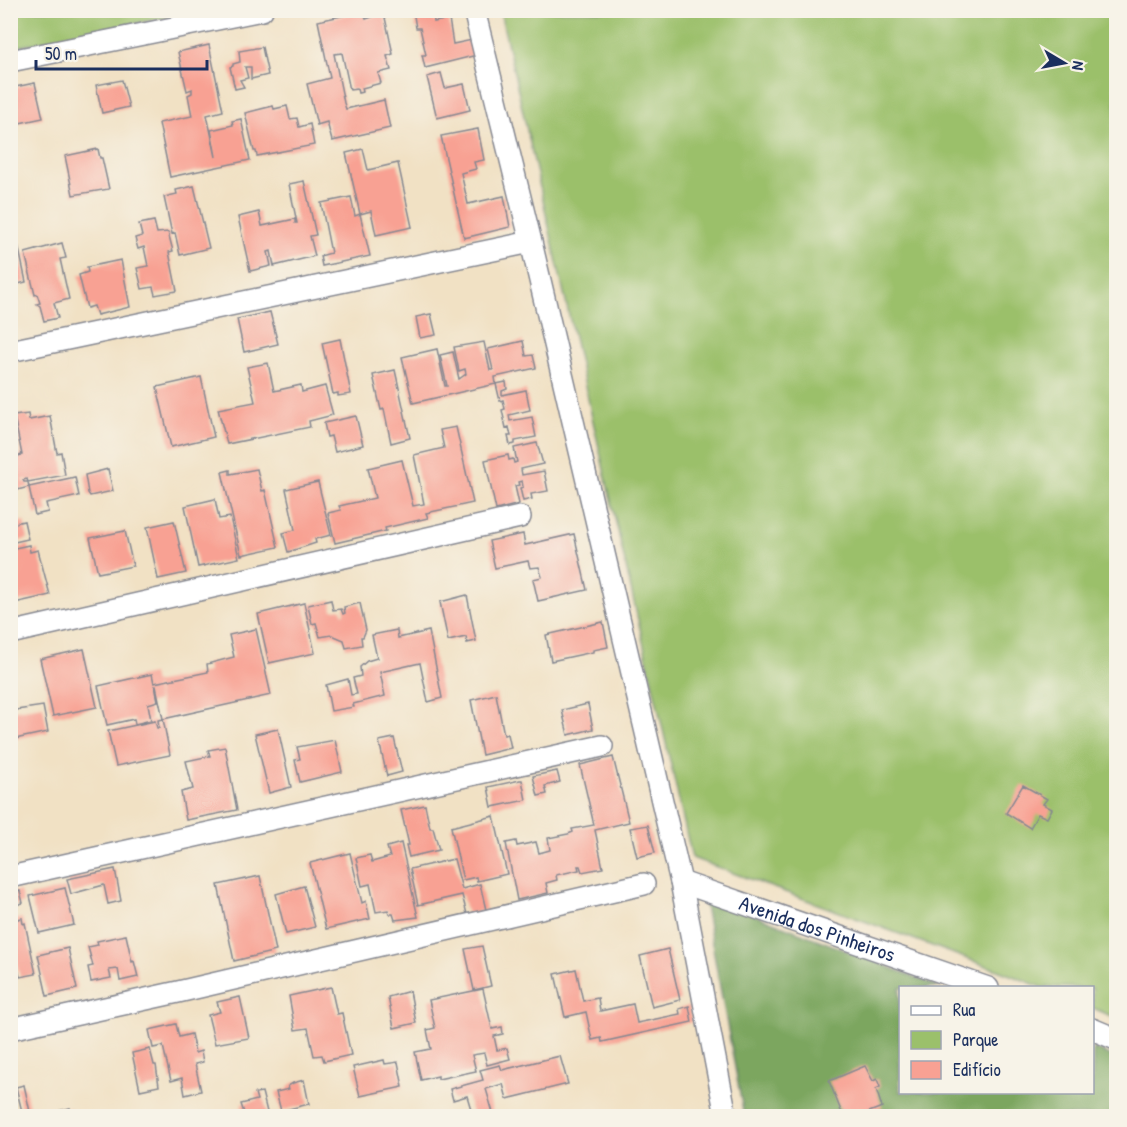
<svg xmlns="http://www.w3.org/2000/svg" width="1127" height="1127" viewBox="0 0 1127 1127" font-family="'Patrick Hand',sans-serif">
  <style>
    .green { fill: #9bc06b; stroke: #5b7864; stroke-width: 1.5 }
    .forest { fill: #7ca65f; stroke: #4c6a5e; stroke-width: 1.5 }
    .building { fill: #f8a193 }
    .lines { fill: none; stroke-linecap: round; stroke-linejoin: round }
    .minor-casing { stroke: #868891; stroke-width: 24 }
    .minor { stroke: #fff; stroke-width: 21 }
    .labels { text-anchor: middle; stroke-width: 5; stroke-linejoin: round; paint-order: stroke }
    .street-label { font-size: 21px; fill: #1b2f5e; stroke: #f7f3e8 }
  </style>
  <rect width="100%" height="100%" fill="#f7f3e8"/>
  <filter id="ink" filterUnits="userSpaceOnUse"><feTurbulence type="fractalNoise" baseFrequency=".0167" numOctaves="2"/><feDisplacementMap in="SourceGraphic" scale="12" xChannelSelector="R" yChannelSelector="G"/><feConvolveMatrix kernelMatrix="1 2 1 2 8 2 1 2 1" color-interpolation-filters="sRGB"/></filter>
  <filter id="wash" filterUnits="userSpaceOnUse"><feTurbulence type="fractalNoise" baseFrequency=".008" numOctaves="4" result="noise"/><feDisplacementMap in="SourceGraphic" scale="24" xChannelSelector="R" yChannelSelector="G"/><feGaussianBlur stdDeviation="1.35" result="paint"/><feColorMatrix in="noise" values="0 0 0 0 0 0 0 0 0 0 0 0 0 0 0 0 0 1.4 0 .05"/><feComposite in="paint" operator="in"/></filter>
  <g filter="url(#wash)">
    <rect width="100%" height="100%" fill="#f1e1c4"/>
    <path class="green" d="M11,10H199V11L11,48Z
      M500,11H1116V1018L1093,1008L1092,988L1041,987L995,969L692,858Z"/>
    <path class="forest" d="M703,895L940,987L900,988V1092H1092L1093,1048L1116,1058V1116H744Z"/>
    <g id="blocks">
      <path class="building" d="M413,10H429L430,14L433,13L434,22L449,19L453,44L472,40L477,55L425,68L422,55H426L420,28H416Z
        M364,11L366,19L384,13L393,54L387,56L391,70L378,73L381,83L362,88L363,92L358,93L357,89L350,90L342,53L334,54L344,103L346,109L384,100L390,128L332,141L327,122L317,125L307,84L330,78L318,21Z
        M209,45L223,111L207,115L216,157L211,130L233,125L232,121L241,119L250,160L170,177L159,123L192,116L188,95L192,93V89L187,91L178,52Z
        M262,47L268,75L251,79V67H245L248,78L240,80L244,87L235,89L230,67L233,66V64L240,62L239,51Z
        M441,73L445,88L464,84L470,110L437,118L427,77Z
        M122,80L129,107L102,113L96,85Z
        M35,83L43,118L10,125V88Z
        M273,106L274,109L287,106L290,119L297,118L299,127L310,124L314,145L257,156L256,151H254L245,113Z
        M478,129L484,160L474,162L476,169L461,173L468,204L504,196L510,227L464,238L441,136Z
        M98,149L100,158H102L109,189L73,195L65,156Z
        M363,149L368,170L398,163L412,227L376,235L371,211L360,214L346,153Z
        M304,181L316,235L310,236L315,256L274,266L271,251L268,252L271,266L250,271L238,217L259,212L262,226L295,219V223H297L289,184Z
        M194,186L209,248L180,255L175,233L172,234L164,197L177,194L176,190Z
        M351,197L355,216L360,214L370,256L322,266L320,256L331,253L321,203Z
        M10,221H13L26,282L10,286Z
        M154,221L157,233L168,232L173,251L169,252L177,291L155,295L153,287L142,289L137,268L148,266L144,247L138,249L135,238L142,236L139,224Z
        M62,243L66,258L60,259L69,299L54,303L58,318L44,321L40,306L37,304L40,303L37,294L35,295L25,253Z
        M121,260L130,307L97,315L94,306L87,308L79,275L88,272L87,267Z
        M270,312L278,344L244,352L237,319Z
        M431,314L436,335L420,338L416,317Z
        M340,339L351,394L338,396V393L333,394L322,343Z
        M523,341L526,356L533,355L536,368L495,377L496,384L413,403L402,357L437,349L445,386H447L440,355L453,352L459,379L466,374L465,369L459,371L454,347L484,342L490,370H493L488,349Z
        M268,363L274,391L301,385L302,392L325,386L333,415L309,421L310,427L227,444L218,409L255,402L247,367Z
        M395,370L410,438L391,443L384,409L381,410L373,375Z
        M201,377L214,437L171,447L157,387Z
        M506,382L507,389L502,391V395L526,390L530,410L509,415L510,421L532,417L536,437L515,441V444L510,445L508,436H511L509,427L506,428L502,410L505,409L503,400L500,401L496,384Z
        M28,414L29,420L50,416L57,453L61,452L65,475L28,482L27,479L23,480L24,482H28L29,487L10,492V458L22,455L14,416Z
        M356,416L363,445L335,452L331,436L327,437L324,423Z
        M456,427L473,503L426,513L428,518L385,528L386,531L335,543L328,513L341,510L339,506L375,498L368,468L402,460L413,506L424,504L414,455L444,448L440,430Z
        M537,443L543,464L521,469L522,475L544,471L548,491L531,494L532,499L523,501L520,488L523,487L522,481L518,482L519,485L515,486L519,504L496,510L485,460L508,455L509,460L513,459L514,463L517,462L514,448Z
        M108,469L113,491L90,496L88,493L85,475Z
        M257,469L262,491L265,490L278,547L241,555L222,472L230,470V474Z
        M75,477L79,496L46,503L48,512L35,515L29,487Z
        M318,482L331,535L315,539L316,543L288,552L283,533L295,530L286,489Z
        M215,499L219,519L230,517L239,558L198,567L185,506Z
        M24,521L28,539L10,543V524Z
        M174,521L186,573L158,579L147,527Z
        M125,531L133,566L98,573L90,538Z
        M523,534L525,545L574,534L587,590L538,601L533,579L542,577L539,567L530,568L528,561L495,568L489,541Z
        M29,545L30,552L38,550L50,595L10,604V549Z
        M467,595L476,641L467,643L466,637L448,641L440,602Z
        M331,600L333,610L341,609L343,614L345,613L344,607L360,603L366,630L363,637H361L362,645L346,648L344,640L332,635L320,637L316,623L312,624L308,605Z
        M304,603L315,653L269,663L258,614Z
        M603,622L608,647L593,650V652L551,661L546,635Z
        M256,629L271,695L163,719L156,686H155L158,701L148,704L151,720L135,724L134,719L107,725L98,686L152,674L154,683L208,672L207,664L234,657L229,635Z
        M397,630L398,638L429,631L442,698L428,702L420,663L380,672L385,696L353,704L354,707L331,711L326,685L348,679L351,695L357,694L353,678L361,676L360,667L367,661L377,658L372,635Z
        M84,649L97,707L53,716L40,659Z
        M496,694L504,735L508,734L511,748L482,755L471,700Z
        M588,704L593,729L568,735L562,710Z
        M43,706L48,732L10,740V711Z
        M163,719L170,755L116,766L108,731L155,721L157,728H159L158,720Z
        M278,729L291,787L269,793L255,734Z
        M394,738L402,772L387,776L379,741Z
        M335,740L342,772L300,782L295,760L300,759L297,747Z
        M225,747L237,810L186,820L181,792L193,789L186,761L210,756L208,750Z
        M613,757L629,822L595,830L603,868L582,872L580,866H578L579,870L556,875L557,880L546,883L548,893L517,900L506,843L516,841L517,846L536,842L539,853L550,850L548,838L568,834L573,832L572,829L594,825L580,765Z
        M557,771L560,782L545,786L547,794L538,796L533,776Z
        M520,780H522L526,800L492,807L488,787Z
        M1023,785L1047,799L1043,804L1052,809L1047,818L1038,814L1030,828L1006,813Z
        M425,805L430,828H433L439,850L409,857L406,845H409L401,810Z
        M494,816L507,874L477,881L476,877L463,880L451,827Z
        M648,825L655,853L637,857L630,828Z
        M401,843L418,917L395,920L393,914H389L388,910L376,912L370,884L362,886L356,858L370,855L372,862L390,857L387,847Z
        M350,853L362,903L366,901L370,919L326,929L310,863Z
        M454,859L462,889L480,884L486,910L467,914L462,895L418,905L410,869Z
        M115,869L121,901L108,904L104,885L71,894L67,879Z
        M260,876L276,951L234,961L218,885Z
        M304,886L315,927L286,934L276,894Z
        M65,888L74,925L39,933L30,896Z
        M20,891L23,903L12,906L10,893Z
        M22,918L23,924L25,923L36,974L20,977L16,962L10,963V921Z
        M126,935L132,962L134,961L138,977L120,981L118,969L109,970L111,978L91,982L88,967L93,966L88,947L98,945L97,941Z
        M482,946L491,986L474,990L465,949Z
        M68,948L77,989L47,996L38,955Z
        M668,949L680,1000L652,1007L640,956Z
        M576,969L583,1001L598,998L600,1011L633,1004L637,1023L680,1014L679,1009L689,1006L692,1022L602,1042L601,1038L592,1040L586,1012L565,1017L555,974Z
        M331,987L337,1014L342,1013L351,1055L324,1061L322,1055L314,1056L308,1028L295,1030L289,996Z
        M483,989L492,1029L502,1027L503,1034L494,1036L497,1050L507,1048L510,1059L487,1065L484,1053L472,1055L476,1071L438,1079V1076L421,1080L415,1052L431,1049L427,1030L435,1028L429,1000Z
        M410,991L416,1023L394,1028L388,997Z
        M240,997L249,1038L215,1044L208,1015L220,1012L217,1002Z
        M176,1024L179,1037L191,1034L195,1053L201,1051L203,1062L195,1064L201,1091L185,1095L182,1078L171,1081L163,1046L153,1048L149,1030Z
        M150,1049L154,1065H156L159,1086L140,1090L132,1053Z
        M560,1056L568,1084L507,1099L503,1084L486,1089L494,1116H473L467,1096L453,1100L450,1089L483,1080L480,1070L500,1065L502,1070Z
        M384,1060L385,1064L398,1062L403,1087L360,1096L353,1067Z
        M865,1066L873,1081L877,1079L880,1087L876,1089L882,1107L859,1116H843L829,1081Z
        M304,1080L309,1104L281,1111L276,1092L289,1089L288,1086L293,1083Z
        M24,1085L31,1116H23L16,1087Z
        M262,1092L268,1116H245L241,1104L257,1100L255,1093Z
        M70,1108L72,1116H39Z"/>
    </g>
  </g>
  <g filter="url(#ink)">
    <use href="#blocks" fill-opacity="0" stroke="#868891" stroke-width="1.5"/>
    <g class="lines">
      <defs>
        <g id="minor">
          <path d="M474,10L531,242L681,882L726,1116"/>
          <path d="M10,61L262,10"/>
          <path d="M10,351L531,242"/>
          <path d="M10,633L520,517"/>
          <path d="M10,877L602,746"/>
          <path id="s1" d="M681,882L988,988"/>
          <path d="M10,1029L178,992L644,884"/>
          <path d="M1092,1029L1116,1039"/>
        </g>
      </defs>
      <use href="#minor" class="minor-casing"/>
      <use href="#minor" class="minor"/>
    </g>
  </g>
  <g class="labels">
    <g class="street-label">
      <text dy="7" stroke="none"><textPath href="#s1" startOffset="144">Avenida dos Pinheiros</textPath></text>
    </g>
  </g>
  <rect width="1127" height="1127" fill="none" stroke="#f7f3e8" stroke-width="36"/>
  <rect x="899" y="986" width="195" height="108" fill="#f7f3e8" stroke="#9fa5b1" stroke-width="1.5"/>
  <rect x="911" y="1006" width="30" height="9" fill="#ffffff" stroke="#9fa5b1" stroke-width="1.5"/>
  <text x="953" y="1016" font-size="18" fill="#1b2f5e">Rua</text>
  <rect x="911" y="1031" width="30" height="18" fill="#9bc06b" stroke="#9fa5b1" stroke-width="1.5"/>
  <text x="953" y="1046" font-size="18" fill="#1b2f5e">Parque</text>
  <rect x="911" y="1061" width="30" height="18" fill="#f8a193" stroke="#9fa5b1" stroke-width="1.5"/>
  <text x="953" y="1076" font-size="18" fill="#1b2f5e">Edifício</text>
  <g transform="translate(1064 63) rotate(100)" stroke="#f7f3e8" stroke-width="4.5" paint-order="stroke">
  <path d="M0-4.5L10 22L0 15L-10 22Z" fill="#1b2f5e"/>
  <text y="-9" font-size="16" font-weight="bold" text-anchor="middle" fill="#1b2f5e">N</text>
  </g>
  <path d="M36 60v9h171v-9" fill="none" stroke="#1b2f5e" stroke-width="3"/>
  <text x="45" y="60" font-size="18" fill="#1b2f5e" stroke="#f7f3e8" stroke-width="4.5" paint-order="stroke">50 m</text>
</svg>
